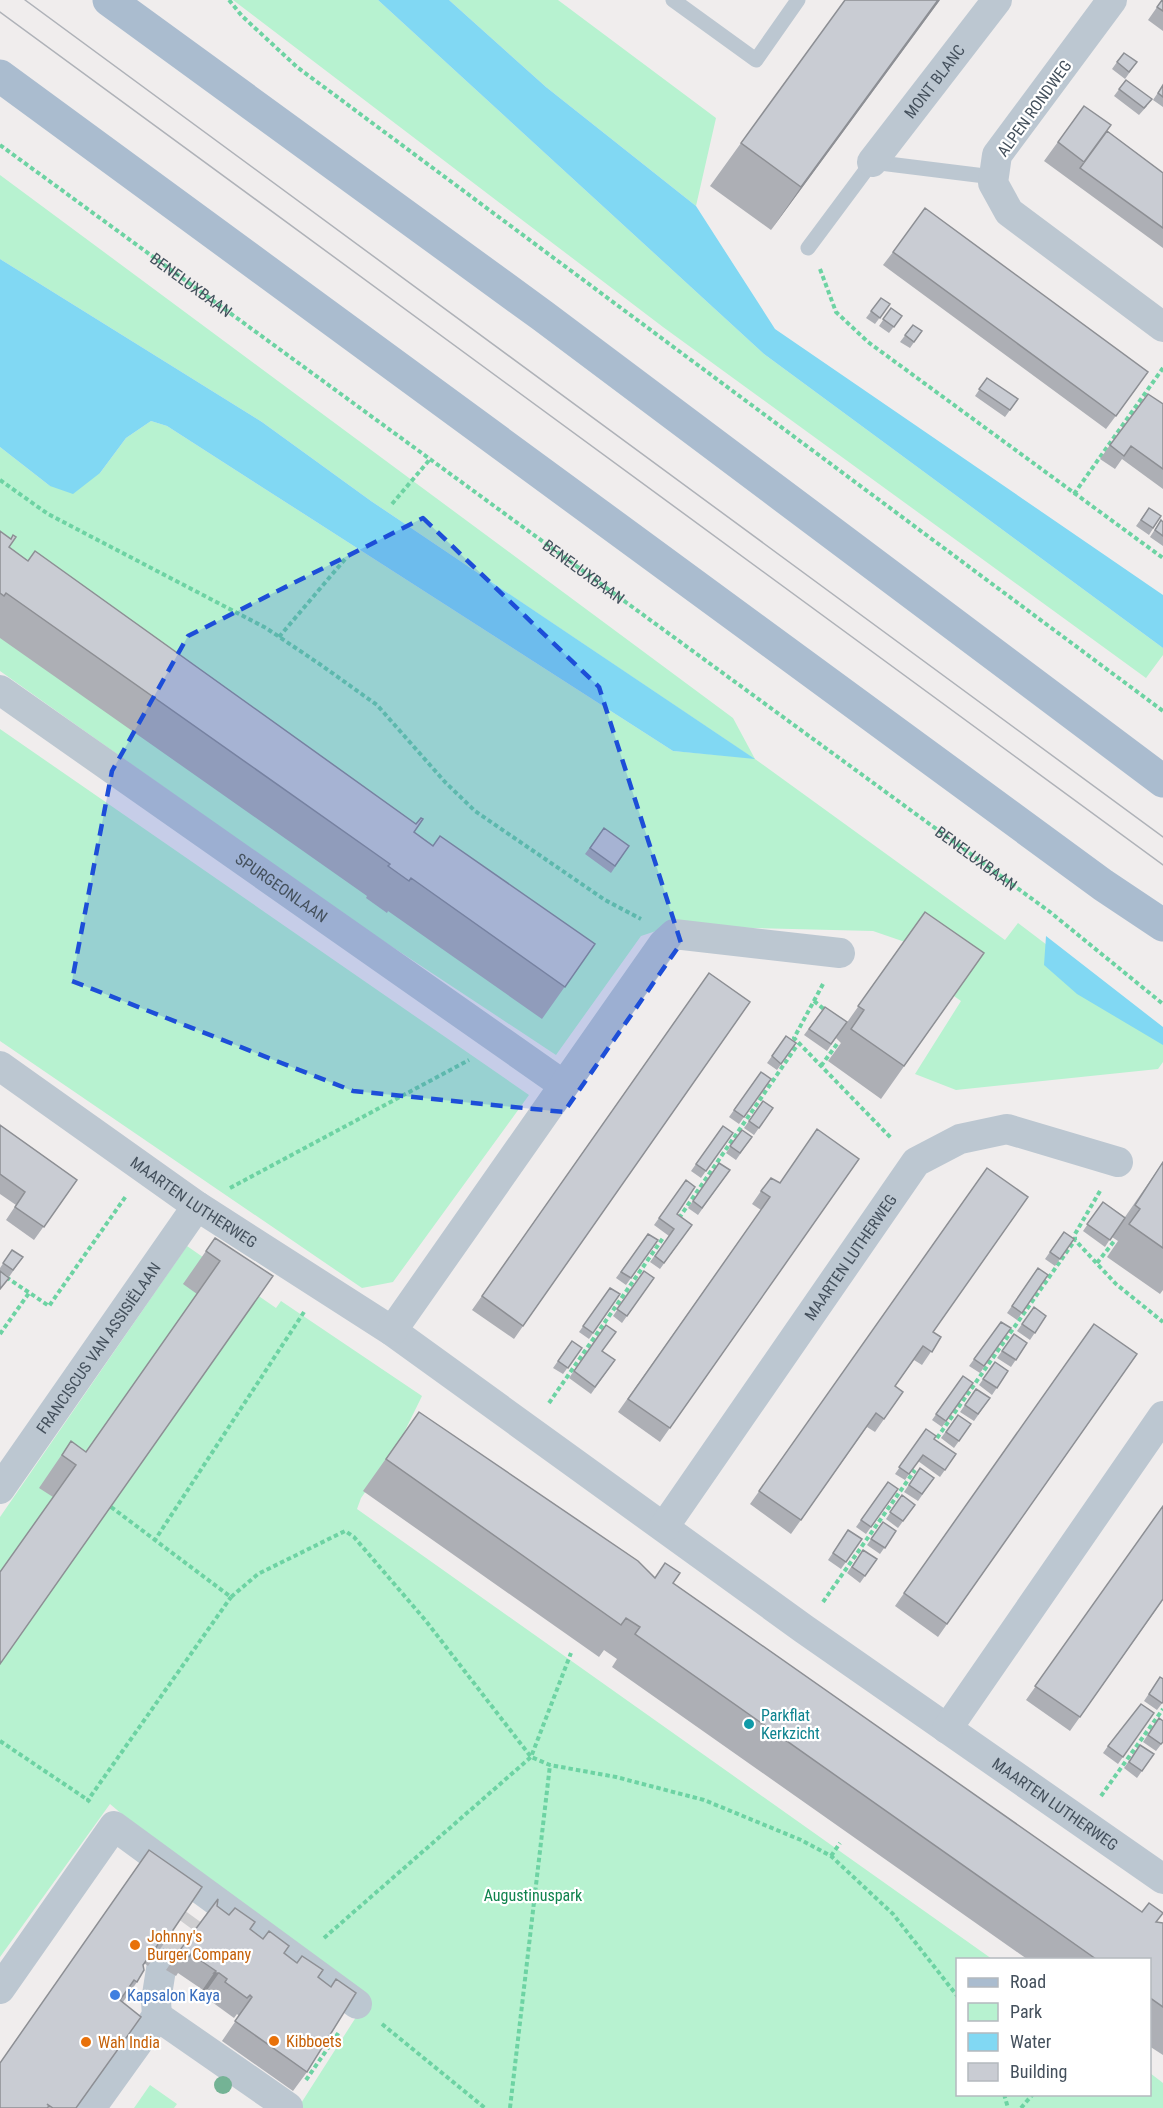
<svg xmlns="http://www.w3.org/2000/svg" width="1163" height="2108" viewBox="0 0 1163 2108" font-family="'Roboto Condensed',sans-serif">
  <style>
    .green { fill: #b7f2d0 }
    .water { fill: #81d8f3 }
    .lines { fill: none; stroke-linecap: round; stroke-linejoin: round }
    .street-tunnel { stroke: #ceced0; stroke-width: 30; stroke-dasharray: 30 15; stroke-linecap: butt }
    .path { stroke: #6dd3a3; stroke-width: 4; stroke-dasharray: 4.5 3; stroke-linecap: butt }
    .lane { stroke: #bcc7d1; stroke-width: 15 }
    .street { stroke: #bcc7d1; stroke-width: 30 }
    .primary { stroke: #aabccf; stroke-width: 33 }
    .tram { stroke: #afb2b8; stroke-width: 1.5 }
    .tree { fill: #74b395 }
    .wall { fill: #adafb5 }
    .shaded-wall { fill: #8d8f94 }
    .building { fill: #c9ccd3; stroke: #8d8f94; stroke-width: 1.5 }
    .marked { fill: #1d4ed8; fill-opacity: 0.2; stroke: #1d4ed8; stroke-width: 4.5; stroke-dasharray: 12 8; stroke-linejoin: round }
    .culture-dot { fill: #0f9aa8; stroke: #fff; stroke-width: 2 }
    .food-dot { fill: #e8710a; stroke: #fff; stroke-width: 2 }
    .shop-dot { fill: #3f7fe0; stroke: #fff; stroke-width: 2 }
    .labels { text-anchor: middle; stroke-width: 4.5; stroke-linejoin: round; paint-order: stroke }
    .street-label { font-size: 16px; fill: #44505c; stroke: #fff }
    .culture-label { font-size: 16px; fill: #0d838f; stroke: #fff; text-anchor: start }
    .park-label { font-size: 16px; fill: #0f834d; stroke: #fff }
    .food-label { font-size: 16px; fill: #c56008; stroke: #fff; text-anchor: start }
    .shop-label { font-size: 16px; fill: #366cbe; stroke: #fff; text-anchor: start }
  </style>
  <rect width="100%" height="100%" fill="#f0eded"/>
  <path class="green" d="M233,0H378L764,354L1163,648V655L1146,678L663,327Z
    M449,0H558L716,118L696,206L546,87Z
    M0,175L733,718L755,759L1005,940L1018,923L1163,1033V1062L1158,1069L956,1090L915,1074L961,1001L912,967L905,942L873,931L671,926L641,936L556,1055L347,917L0,671V447L50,486L100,473L126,438L151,421L167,426L673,751L753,758L371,501L262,422L0,259Z
    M0,729L529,1095L393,1282L362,1288L0,1041Z
    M187,1246L276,1308L281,1301L422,1396L396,1449L361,1498L357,1509L992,1959L958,1960V2094H1150V2073L1163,2083V2108H298L358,2014L110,1804L0,1957V1517Z
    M150,2085L177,2104L174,2108H134Z"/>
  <path class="water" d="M378,0H449L546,87L696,206L775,329L1163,595V648L764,354Z
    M0,259L262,422L371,501L755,759L673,751L167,426L151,421L126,438L100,473L73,494L50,486L0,447Z
    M1046,936L1163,1027V1045L1077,994L1044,965Z"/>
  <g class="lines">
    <path class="street-tunnel" d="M162,1963L195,1918"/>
    <g class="path">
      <path d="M229,0L242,16L297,67L1163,711"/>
      <path id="s1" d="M0,145L1050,912L1163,1004"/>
      <path d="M820,269L836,312L868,342L1163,558"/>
      <path d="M0,480L48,514L266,628L321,665L377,705L445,782L475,811L605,900L641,919"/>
      <path d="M1074,494L1163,368"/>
      <path d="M392,504L431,458"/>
      <path d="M279,637L346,558"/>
      <path d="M823,984L794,1038L892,1139"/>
      <path d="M814,1001L825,1010"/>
      <path d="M821,1066L837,1044"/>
      <path d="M230,1188L469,1060"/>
      <path d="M1100,1191L1075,1234V1240L1116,1284L1163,1322"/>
      <path d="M679,1218L798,1044"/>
      <path d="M1097,1263L1115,1240"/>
      <path d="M0,1273L49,1306L126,1196"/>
      <path d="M304,1312L155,1540L231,1597L258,1574L345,1531L354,1537L426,1621L531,1757L550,1765L616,1777L704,1800L801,1840L831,1856L893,1914L958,1997"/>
      <path d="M0,1334L29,1293"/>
      <path d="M549,1403L663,1238"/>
      <path d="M937,1438L1075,1240"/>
      <path d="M111,1507L155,1540"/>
      <path d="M823,1602L915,1470"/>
      <path d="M0,1741L88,1800"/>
      <path d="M1101,1796L1163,1709"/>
      <path d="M90,1802L88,1800L231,1597"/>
      <path d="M831,1856L840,1843"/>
      <path d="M324,1938L531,1757L571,1653"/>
      <path d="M382,2024L485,2108"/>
      <path d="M306,2080L339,2032"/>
      <path d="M1004,2094L1008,2108"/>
      <path d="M510,2108L550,1765"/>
      <path d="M1021,2108L1033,2094"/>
    </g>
    <path class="lane" d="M673,0L756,60L798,0
      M808,248L872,162L993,177"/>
    <g class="street">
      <path d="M1112,0L997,155L993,183L1009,212L1163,327"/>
      <path id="s2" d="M872,162L997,0"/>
      <path id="s3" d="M0,690L562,1084"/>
      <path id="s4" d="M0,1066L197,1206L392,1331L804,1629L1163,1879"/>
      <path d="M392,1331L663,944L674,934L840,953"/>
      <path id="s5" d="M0,1489L197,1206"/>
      <path id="s6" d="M664,1527L916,1162L960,1139L1007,1129L1118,1162"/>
      <path d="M947,1729L1163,1416"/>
      <path d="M0,1989L114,1826L357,2004"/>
      <path d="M157,2016L156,2001L162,1963"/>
      <path d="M91,2108L157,2016L288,2107"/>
    </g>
    <path class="primary" d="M109,0L543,316L1163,781
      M0,76L1103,885L1163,925"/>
    <path class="tram" d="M25,0L1163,837
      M0,12L1163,865"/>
  </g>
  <circle class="tree" cx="223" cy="2085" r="9"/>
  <path class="wall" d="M940,0L771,230L710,186L741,143Z
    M1162,0H1163V31L1148,20Z
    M1117,62H1137L1125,79L1112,69Z
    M1126,80L1147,106L1139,115L1114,96Z
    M1163,85V107L1153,100Z
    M1084,106L1107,131L1163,173V248L1044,161Z
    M893,252L1139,385L1106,429L883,265Z
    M881,298L890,304L875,324L866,318Z
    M891,308L902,316L889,333L879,326Z
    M913,325L922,331L910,348L900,342Z
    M987,378L1018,399L1005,417L975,396Z
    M1163,404V489L1122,459L1115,469L1100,459L1110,445Z
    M1149,508L1161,516L1149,535L1136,526Z
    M1161,520L1163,522V546L1150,537Z
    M0,531L9,547L433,845L595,944L542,1019L388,911L387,913L366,898L367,896L0,638Z
    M604,828L629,846L611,873L585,854Z
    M925,912L984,953L881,1099L828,1061L841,1043L836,1038Z
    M709,973L750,1002L514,1339L472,1310Z
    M825,1007L847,1022L827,1051L804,1035Z
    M786,1036L796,1043L777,1070L767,1063Z
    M761,1072L771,1079L739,1124L729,1117Z
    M763,1101L773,1108L754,1135L744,1128Z
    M0,1125L77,1180L34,1240L6,1220L16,1205L0,1194Z
    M723,1126L733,1133L701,1178L691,1171Z
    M742,1130L752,1137L736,1160L726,1153Z
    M859,1159L660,1442L618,1412L761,1210L752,1204L761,1191L780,1183Z
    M1163,1162V1290L1160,1294L1107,1257L1118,1241L1112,1237L1114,1233L1105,1247L1083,1231L1103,1202L1125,1217Z
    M719,1163L730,1170L698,1215L688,1208Z
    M987,1168L933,1332L941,1337L922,1365L914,1360L895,1386L903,1392L875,1432L867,1427L791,1534L750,1504Z
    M686,1180L677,1214L692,1225L660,1269L650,1262L669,1236L654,1225Z
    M1064,1232L1074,1239L1055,1266L1045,1259Z
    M648,1234L658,1240L626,1285L616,1278Z
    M215,1238L273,1276L53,1497L39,1488L71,1441L86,1452L197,1294L183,1284Z
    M12,1250L23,1257L9,1277L0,1271V1268Z
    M1038,1268L1048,1275L1017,1320L1007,1313Z
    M644,1271L654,1278L622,1323L613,1316Z
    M610,1288L620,1294L589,1339L579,1332Z
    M1034,1307L1046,1316L1030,1340L1017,1331Z
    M1001,1322L1011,1328L980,1373L969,1366Z
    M1094,1324L1137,1354L938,1637L895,1606Z
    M606,1325L602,1351L615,1360L591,1394L569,1378Z
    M1014,1334L1027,1343L1011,1367L997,1358Z
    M572,1341L582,1348L563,1374L553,1368Z
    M995,1362L1008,1371L992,1395L979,1385Z
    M963,1376L973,1383L942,1427L932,1420Z
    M976,1389L990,1398L974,1421L960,1412Z
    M419,1412L655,1578L673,1583L1156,1923H1163V2055L1149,2046V1959H1027L612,1667L617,1659L604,1650L599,1657L363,1491Z
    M958,1415L971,1424L954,1448L941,1438Z
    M926,1429L934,1439L956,1454L940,1477L918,1461L905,1480L895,1474Z
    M920,1468L934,1478L918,1501L904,1492Z
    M888,1482L898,1489L866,1534L856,1527Z
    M902,1495L915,1505L898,1528L886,1519Z
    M1163,1506V1600L1070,1731L1026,1700Z
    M883,1522L896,1531L880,1554L867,1545Z
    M848,1530L862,1539L841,1569L828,1560Z
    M863,1550L877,1559L860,1583L847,1573Z
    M1160,1677L1163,1702L1157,1710L1144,1701Z
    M1154,1713L1118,1764L1103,1753L1108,1746Z
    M1159,1718L1163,1742L1156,1751L1143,1742Z
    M1140,1745L1154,1754L1137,1778L1124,1768Z
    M149,1850L165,1942L148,1966L144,1963L137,1982L123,2002L76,2108H0Z
    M217,1906L318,1977L307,2072L293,2091L222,2041L239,2016L237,2014L234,2018L212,2002L214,1998L205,1993L201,1992L203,1990L178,1973L176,1976L166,1970L180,1950Z"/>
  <path class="shaded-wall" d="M938,0H940L771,230L801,187Z
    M214,1973H219L205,1993L201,1992Z"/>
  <path class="building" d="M845,0H938L801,187L741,143Z
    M1162,0H1163V11L1157,7Z
    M1124,53L1137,62L1129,72L1117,62Z
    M1126,80L1152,99L1144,108L1119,89Z
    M1163,85V97L1158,93Z
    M1084,106L1111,125L1084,162L1058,142Z
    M1107,131L1163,173V228L1080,168Z
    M925,208L1148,372L1116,416L893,252Z
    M881,298L890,304L880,318L871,311Z
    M891,308L902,316L894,327L883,319Z
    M913,325L922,331L914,342L905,335Z
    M987,378L1018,399L1010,410L979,389Z
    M1148,394L1163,404V469L1131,446L1124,456L1110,445Z
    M1149,508L1161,516L1153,528L1141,520Z
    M1161,520L1163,522V536L1155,530Z
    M0,531L11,539L13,535L16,537L9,547L28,561L35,551L416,824L421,818L423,819L414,832L433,846L440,836L595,944L565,987L411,878L409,881L388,866L390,864L6,593L4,596L0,593Z
    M604,828L629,846L615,866L590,848Z
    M925,912L984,953L904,1066L851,1029L864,1010L858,1006Z
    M709,973L750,1002L523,1326L482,1296Z
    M825,1007L847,1022L831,1044L809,1029Z
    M786,1036L796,1043L781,1064L772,1056Z
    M761,1072L771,1079L744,1117L734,1110Z
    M763,1101L773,1108L759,1128L749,1121Z
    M0,1125L77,1180L44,1227L15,1207L25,1192L0,1174Z
    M723,1126L733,1133L706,1171L696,1164Z
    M817,1129L859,1159L670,1428L628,1399L770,1197L761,1191L771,1178L780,1183Z
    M742,1130L752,1137L740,1153L730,1146Z
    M1163,1162V1248L1129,1224L1140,1209L1135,1205Z
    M719,1163L730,1170L702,1208L693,1201Z
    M987,1168L1028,1197L933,1332L941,1337L932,1352L923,1346L895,1386L903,1392L884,1419L876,1413L801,1520L759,1491Z
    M686,1180L695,1187L677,1214L692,1225L664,1263L655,1256L674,1229L659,1218Z
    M1103,1202L1125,1218L1110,1240L1087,1224Z
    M1064,1232L1074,1239L1060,1259L1050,1252Z
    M648,1234L658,1240L631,1278L621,1272Z
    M215,1238L273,1276L0,1664V1572L76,1465L62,1455L71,1441L86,1452L220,1261L206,1251Z
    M12,1250L23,1257L13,1270L3,1263Z
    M1038,1268L1048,1275L1022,1313L1012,1306Z
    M0,1271L9,1278L0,1289Z
    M644,1271L654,1278L627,1316L617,1309Z
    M610,1288L620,1294L593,1333L583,1326Z
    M1034,1307L1046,1316L1035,1333L1022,1324Z
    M1001,1322L1011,1328L984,1366L974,1359Z
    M1094,1324L1137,1354L947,1624L904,1593Z
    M606,1325L616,1332L602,1351L615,1360L595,1387L574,1371Z
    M1014,1334L1027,1343L1016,1360L1002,1351Z
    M572,1341L582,1348L568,1368L558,1361Z
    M995,1362L1008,1371L997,1388L983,1379Z
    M963,1376L973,1383L946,1421L936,1414Z
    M976,1389L990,1398L978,1414L965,1405Z
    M419,1412L638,1561L655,1578L665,1563L680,1573L673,1583L1142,1912L1149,1903L1163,1913L1156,1922L1163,1923V2007L1149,1997V1959H1096L635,1634L640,1627L626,1618L621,1625L386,1459Z
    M958,1415L971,1424L959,1441L946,1432Z
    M926,1429L936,1436L934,1439L956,1454L945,1470L923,1455L909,1474L899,1467Z
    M920,1468L934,1478L922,1494L909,1485Z
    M888,1482L898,1489L871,1527L861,1520Z
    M902,1495L915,1505L903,1521L890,1512Z
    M1163,1506V1599L1080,1717L1035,1686Z
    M883,1522L896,1531L885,1548L871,1539Z
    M848,1530L862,1539L846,1562L833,1553Z
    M863,1550L877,1559L865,1576L852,1567Z
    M1160,1677L1163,1679V1702L1162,1703L1149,1694Z
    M1141,1704L1154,1713L1123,1757L1108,1746Z
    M1159,1718L1163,1721V1742L1161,1744L1148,1735Z
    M1140,1745L1154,1754L1142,1771L1129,1762Z
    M149,1850L202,1887L165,1942L162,1939L143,1965L144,1970L137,1982L134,1980L120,2000L141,2017L76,2108H53L47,2104L49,2106L47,2108H0V2063Z
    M218,1899L217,1906L229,1915L235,1908L255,1922L250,1929L263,1939L269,1931L289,1946L284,1953L297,1963L302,1956L323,1970L318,1977L331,1987L336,1979L356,1993L307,2072L235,2021L252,1997L250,1995L247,1998L225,1982L227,1979L219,1973H214L216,1971L191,1954L189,1957L180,1950Z"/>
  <path class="marked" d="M423,518L599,687L681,943L564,1112L353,1091L72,981L112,771L188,636Z"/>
  <circle class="culture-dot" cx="749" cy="1724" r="6"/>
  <g class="food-dot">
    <circle cx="135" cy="1945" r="6"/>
    <circle cx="274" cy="2041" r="6"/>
    <circle cx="86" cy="2042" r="6"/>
  </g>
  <circle class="shop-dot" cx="115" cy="1995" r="6"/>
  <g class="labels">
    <g class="street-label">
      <text dy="6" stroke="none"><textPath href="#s2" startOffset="102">MONT BLANC</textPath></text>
      <text transform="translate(1034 108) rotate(-54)" y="6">ALPEN RONDWEG</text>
      <text dy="6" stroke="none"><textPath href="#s1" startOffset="237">BENELUXBAAN</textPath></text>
      <text dy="6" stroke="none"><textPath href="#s1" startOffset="723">BENELUXBAAN</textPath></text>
      <text dy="6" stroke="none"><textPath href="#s1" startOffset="1209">BENELUXBAAN</textPath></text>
      <text dy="6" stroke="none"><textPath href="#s3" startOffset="344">SPURGEONLAAN</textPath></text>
      <text dy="6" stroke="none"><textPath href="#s4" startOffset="237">MAARTEN LUTHERWEG</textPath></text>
      <text dy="6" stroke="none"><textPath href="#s6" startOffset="328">MAARTEN LUTHERWEG</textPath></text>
      <text dy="6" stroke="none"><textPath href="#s5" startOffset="172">FRANCISCUS VAN ASSISIËLAAN</textPath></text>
      <text dy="6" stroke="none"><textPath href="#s4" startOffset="1288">MAARTEN LUTHERWEG</textPath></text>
    </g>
    <g class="culture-label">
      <text x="761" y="1721">Parkflat<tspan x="761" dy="18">Kerkzicht</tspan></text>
    </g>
    <g class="park-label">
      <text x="533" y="1901">Augustinuspark</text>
    </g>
    <g class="food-label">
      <text x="147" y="1942">Johnny's<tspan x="147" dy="18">Burger Company</tspan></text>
      <text x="286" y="2047">Kibboets</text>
      <text x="98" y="2048">Wah India</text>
    </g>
    <g class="shop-label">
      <text x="127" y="2001">Kapsalon Kaya</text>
    </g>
  </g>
  <rect x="956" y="1958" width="195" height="138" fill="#ffffff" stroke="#b4b9be" stroke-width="1.5"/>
  <rect x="968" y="1978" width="30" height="9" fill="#aabccf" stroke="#b4b9be" stroke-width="1.5"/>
  <text x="1010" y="1988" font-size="18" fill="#44505c">Road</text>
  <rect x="968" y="2003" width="30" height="18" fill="#b7f2d0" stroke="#b4b9be" stroke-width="1.5"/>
  <text x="1010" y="2018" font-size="18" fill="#44505c">Park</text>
  <rect x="968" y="2033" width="30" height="18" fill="#81d8f3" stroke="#b4b9be" stroke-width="1.5"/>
  <text x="1010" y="2048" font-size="18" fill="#44505c">Water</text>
  <rect x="968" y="2063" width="30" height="18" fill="#c9ccd3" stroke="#b4b9be" stroke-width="1.5"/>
  <text x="1010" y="2078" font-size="18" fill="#44505c">Building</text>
</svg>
